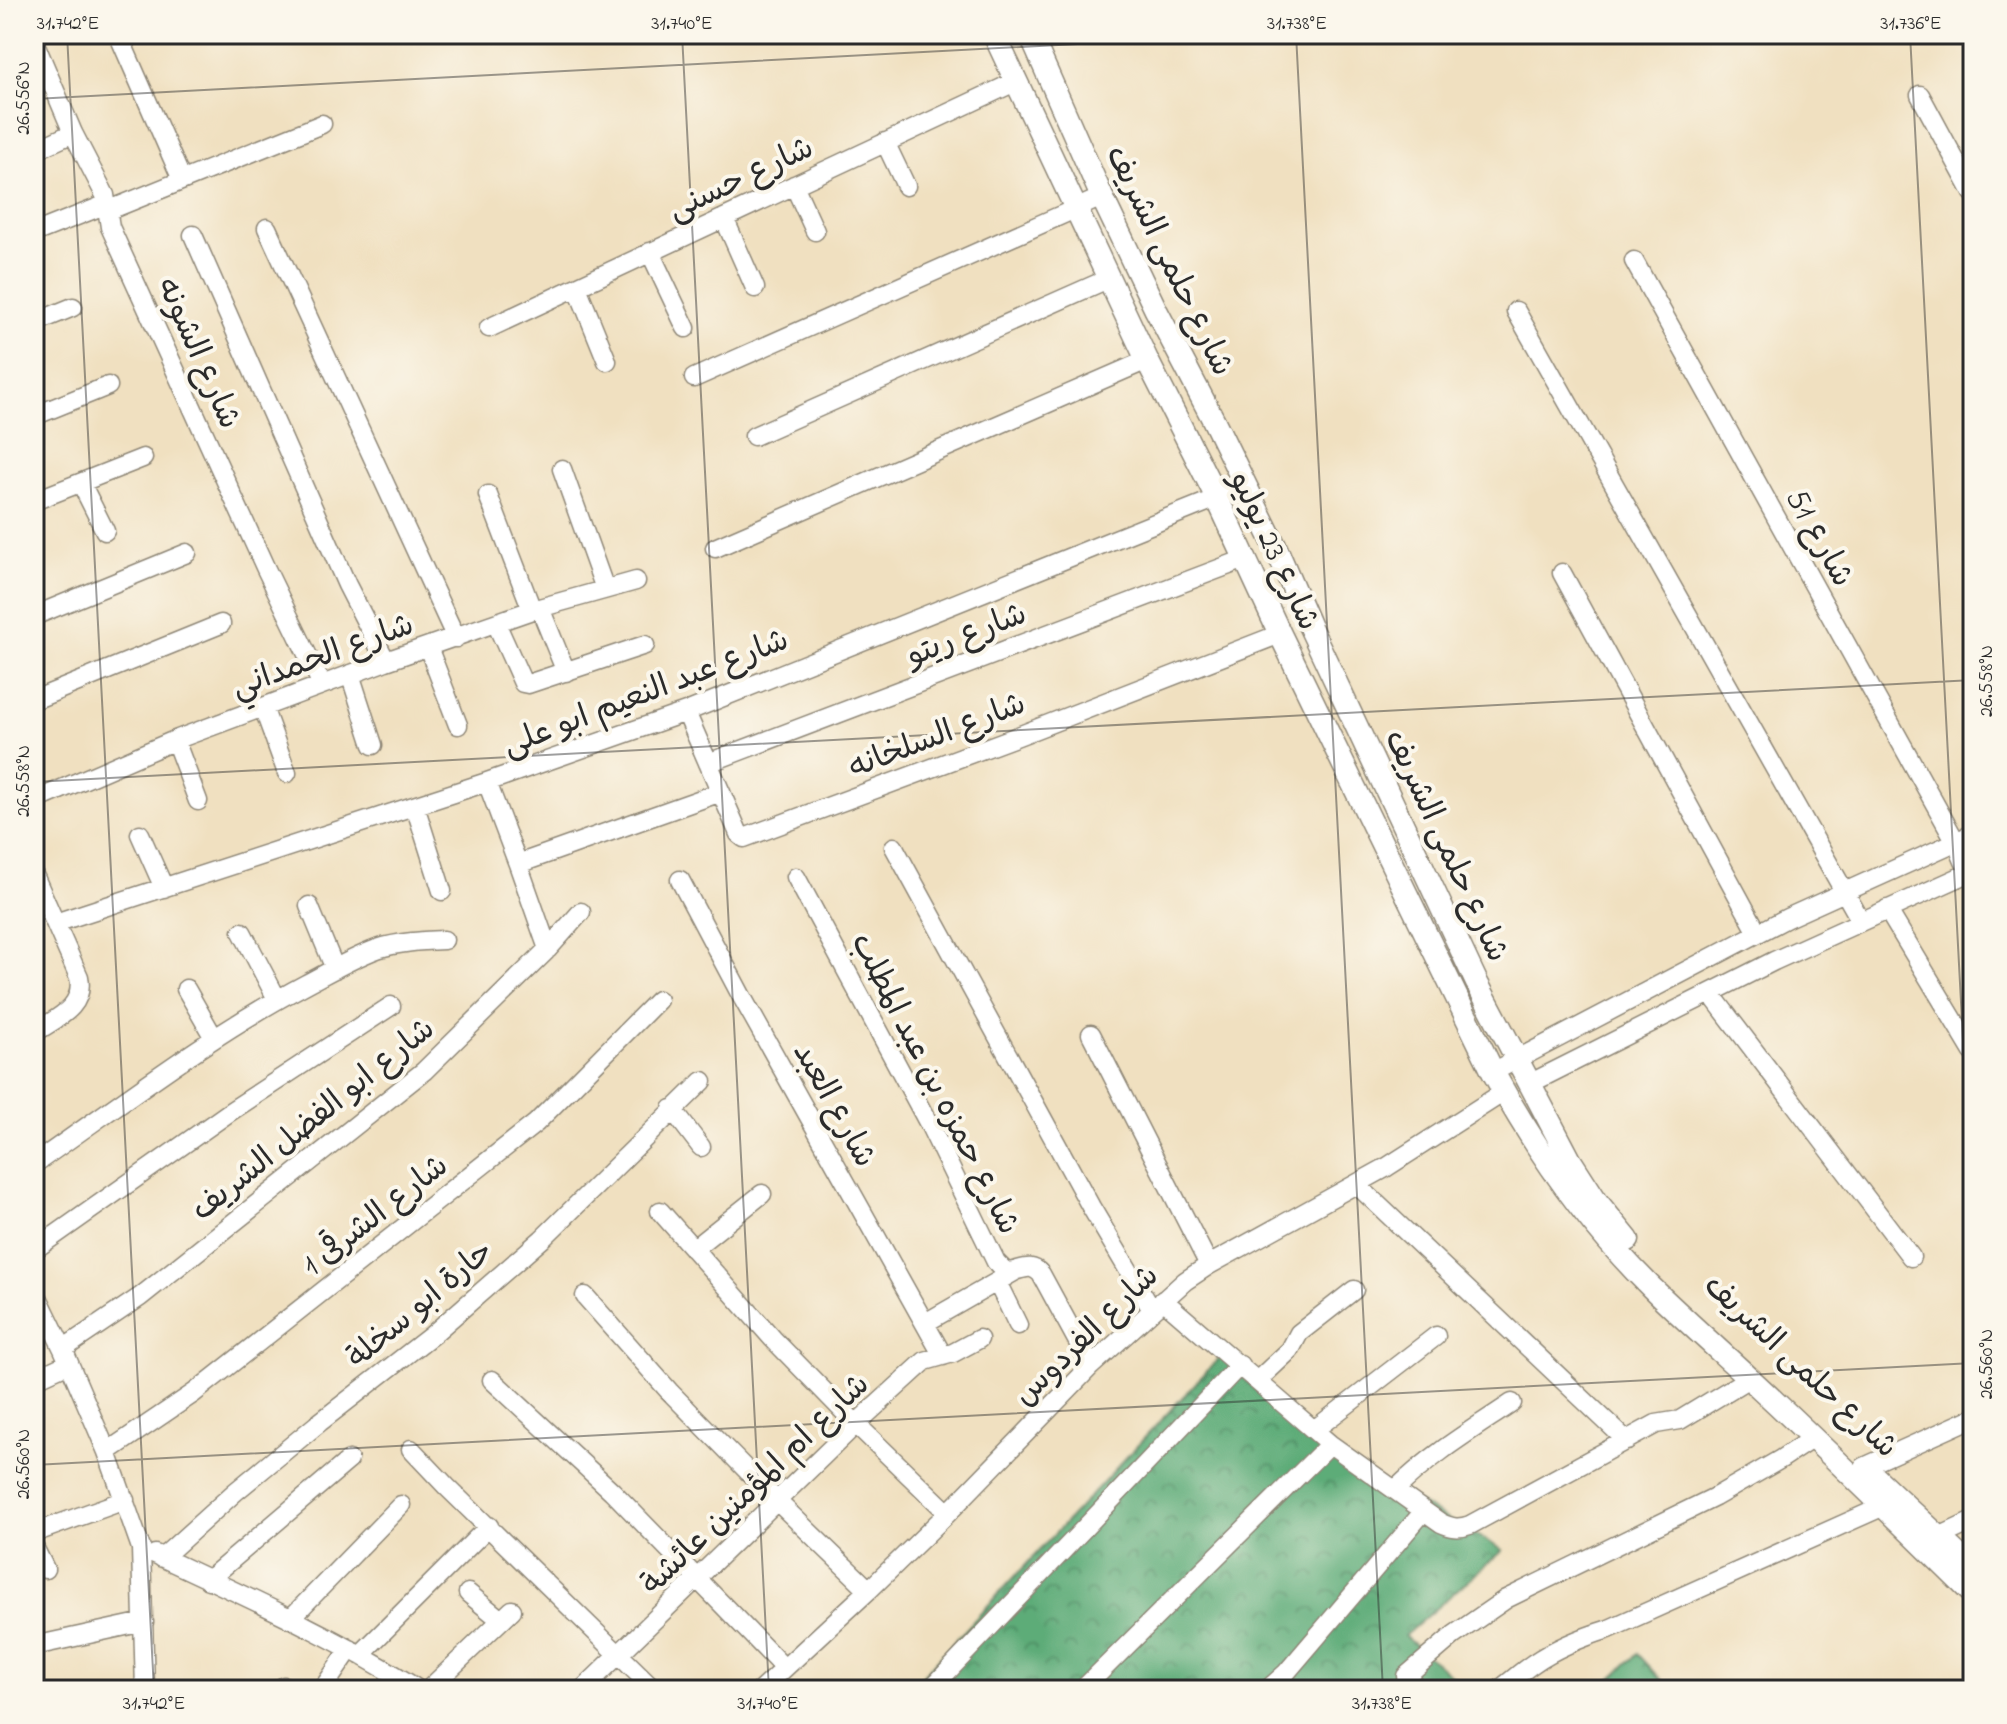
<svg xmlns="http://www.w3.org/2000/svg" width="2007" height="1724" viewBox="0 0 2007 1724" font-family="'Indie Flower','Playpen Sans Arabic',sans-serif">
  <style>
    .forest { fill: url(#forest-crowns); stroke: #446c52; stroke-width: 2 }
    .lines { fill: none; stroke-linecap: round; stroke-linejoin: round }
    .minor-casing { stroke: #8e8676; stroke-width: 21 }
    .tertiary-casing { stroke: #8e8676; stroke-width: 25 }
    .minor { stroke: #fff; stroke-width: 18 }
    .tertiary { stroke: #fff; stroke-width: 22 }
    .ticks { fill: none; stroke: #2b2b2b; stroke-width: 2; stroke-opacity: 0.45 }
    .labels { text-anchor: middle; stroke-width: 8; stroke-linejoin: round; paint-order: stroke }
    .street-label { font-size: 32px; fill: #2b2b2b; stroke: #fbf7ec }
    .neatline { fill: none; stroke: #2b2b2b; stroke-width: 3 }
    .ticks-label { font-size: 20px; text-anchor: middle; fill: #2b2b2b }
  </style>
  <defs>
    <pattern id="forest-crowns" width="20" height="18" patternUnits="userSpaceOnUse" patternTransform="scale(2)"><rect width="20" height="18" fill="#5dac78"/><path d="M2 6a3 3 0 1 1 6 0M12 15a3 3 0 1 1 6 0" fill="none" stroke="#4d8c63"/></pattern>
  </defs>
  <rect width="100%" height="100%" fill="#fbf7ec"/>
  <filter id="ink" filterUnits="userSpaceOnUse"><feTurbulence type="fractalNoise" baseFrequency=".0125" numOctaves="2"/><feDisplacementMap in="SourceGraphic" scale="16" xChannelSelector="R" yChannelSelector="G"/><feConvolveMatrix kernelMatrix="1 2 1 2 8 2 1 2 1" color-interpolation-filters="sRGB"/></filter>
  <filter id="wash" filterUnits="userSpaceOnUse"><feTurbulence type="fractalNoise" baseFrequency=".006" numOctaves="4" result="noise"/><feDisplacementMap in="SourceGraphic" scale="32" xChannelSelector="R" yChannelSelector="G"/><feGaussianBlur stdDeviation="1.8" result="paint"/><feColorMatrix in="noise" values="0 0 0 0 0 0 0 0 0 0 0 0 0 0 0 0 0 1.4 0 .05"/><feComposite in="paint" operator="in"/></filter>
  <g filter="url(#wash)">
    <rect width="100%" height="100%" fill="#f0e0c0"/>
    <path class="forest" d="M1221,1356L1309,1442L1503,1550L1404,1636L1469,1690H909Z
      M1638,1654L1671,1690H1599Z"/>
  </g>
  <g filter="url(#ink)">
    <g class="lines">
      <defs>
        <path id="minor" d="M118,34L182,180
          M34,41L73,133L105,195L110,227L265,567L322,685
          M1920,95L1973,193
          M885,142L906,186
          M34,151L73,133
          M794,185L815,231
          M107,211L322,124
          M724,218L755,288
          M267,228L456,638
          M34,233L107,204
          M193,235L347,585L386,661
          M650,252L686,328
          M1634,261L1956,842L1969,873
          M577,287L607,361
          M1516,311L1861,921
          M34,323L73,307
          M489,328L1017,81
          M694,378L1102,197
          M34,416L108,386
          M754,436L1110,278
          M562,469L605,589
          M81,483L105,531
          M488,495L532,610
          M34,501L143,458
          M715,548L1147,360
          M1562,573L1758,933
          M540,608L566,672
          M34,616L187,553
          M496,623L523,683L528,684L645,645
          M428,647L458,725
          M350,674L373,745
          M34,700L221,624
          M263,707L287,773
          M686,712L739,834L744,838L1018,736L1280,634
          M175,740L198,801
          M708,763L1245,559
          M487,782L518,864L548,949
          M34,801L175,740L386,661L532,610L636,581
          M415,806L442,891
          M140,834L164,888
          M894,847L1091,1207L1152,1310
          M518,864L721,792
          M34,875L79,977C85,1008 56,1018 34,1033
          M796,877L930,1126L996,1262L1006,1272C1020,1272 1030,1261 1041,1274L1091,1366
          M680,880L742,997L943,1356
          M309,906L335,969
          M1887,909L1973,1052
          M55,923L487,782L686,712L1217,498L1245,484
          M242,932L277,999
          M186,989L214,1038
          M1711,994L1911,1257
          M1091,1034L1209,1265
          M1493,1072L1787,918L1973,834
          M1531,1083L1774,961L1973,871
          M672,1109L701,1147
          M34,1164C123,1102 210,1035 306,984C329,972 352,958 377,949C399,942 422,941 444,940
          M1356,1184L1627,1441
          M660,1211L773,1339L856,1424L948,1513
          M693,1249L762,1194
          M34,1250L231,1111L391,1006
          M997,1282L1018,1325
          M34,1289L63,1349L107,1452L141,1548L145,1690
          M585,1296L669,1391L778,1502L869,1590
          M1163,1300L1330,1444L1441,1523C1452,1528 1459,1529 1470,1525L1656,1424L1680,1420L1749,1378
          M925,1323L1014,1272
          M63,1349L140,1297L424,1071L548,949L581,912
          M34,1379L69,1363
          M492,1380L612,1491L784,1668
          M1257,1381L1290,1350L1299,1333L1354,1290
          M1314,1430L1436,1336
          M411,1449L447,1487L655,1690
          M107,1452L194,1393L536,1123L658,1000
          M1864,1467L1973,1418
          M1395,1490C1430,1455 1472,1430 1512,1403
          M34,1533L125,1500
          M1939,1537L1973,1521
          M34,1547L45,1569
          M155,1554C244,1596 335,1636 419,1690
          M162,1558L235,1492L320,1422L432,1335L542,1239L703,1081
          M208,1580L349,1460
          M468,1593L501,1620
          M290,1619L401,1505
          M34,1646L144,1622
          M360,1655L489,1526
          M1406,1676L1454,1635L1506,1599L1715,1497L1781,1459L1813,1438
          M277,1690L284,1686L293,1690
          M322,1690L350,1649
          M428,1690L512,1610
          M582,1690L856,1424L925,1361L953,1353L979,1339
          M761,1690L869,1590L948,1513L1091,1366L1185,1281L1209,1265L1387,1167L1504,1092
          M930,1690L1240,1365
          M1082,1690L1330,1444
          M1267,1690L1286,1673L1424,1511
          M1499,1690C1511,1681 1522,1671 1534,1663C1557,1647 1583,1637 1609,1629L1884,1506"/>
        <path id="tertiary" d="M994,34L1147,360L1217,498L1280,634L1493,1072C1535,1149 1588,1225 1651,1287C1692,1327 1735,1364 1776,1403C1843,1466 1908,1530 1973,1594
          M1030,34L1102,197L1156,310L1213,419L1276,548L1310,627L1477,983L1570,1160L1597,1202L1628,1240
          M1875,1477L1973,1569"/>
      </defs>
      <use href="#minor" class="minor-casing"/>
      <use href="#tertiary" class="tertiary-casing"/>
      <use href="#minor" class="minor"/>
      <use href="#tertiary" class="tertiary"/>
    </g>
  </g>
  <path class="ticks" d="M67,34L154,1690M682,34L769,1690M1296,34L1383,1690M1910,34L1973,1230M34,99L1266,34M34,782L1973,680M34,1465L1973,1363"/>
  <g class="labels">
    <g class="street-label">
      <text transform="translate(740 177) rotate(-25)" y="11">شارع حسنى</text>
      <text transform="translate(1171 260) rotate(64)" y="11">شارع حلمى الشريف</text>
      <text transform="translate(200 352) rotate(66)" y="11">شارع الشونه</text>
      <text transform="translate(1821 537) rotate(61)" y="11">شارع 51</text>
      <text transform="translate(1276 550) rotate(65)" y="11">شارع 23 يوليو</text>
      <text transform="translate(966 633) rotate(-21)" y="11">شارع ريتو</text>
      <text transform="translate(322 654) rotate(-20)" y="11">شارع الحمداني</text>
      <text transform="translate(645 691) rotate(-21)" y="11">شارع عبد النعيم ابو على</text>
      <text transform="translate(936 734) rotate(-21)" y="11">شارع السلخانه</text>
      <text transform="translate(1448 845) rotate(65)" y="11">شارع حلمى الشريف</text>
      <text transform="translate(937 1083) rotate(63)" y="11">شارع حمزه بن عبد المطلب</text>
      <text transform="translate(836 1104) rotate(61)" y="11">شارع العبد</text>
      <text transform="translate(312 1118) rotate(-39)" y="11">شارع ابو الفضل الشريف</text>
      <text transform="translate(374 1214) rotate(-38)" y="11">شارع الشرقى 1</text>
      <text transform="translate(419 1303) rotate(-40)" y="11">حارة ابو سخلة</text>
      <text transform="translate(1085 1334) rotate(-44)" y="11">شارع الفردوس</text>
      <text transform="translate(1802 1365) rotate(43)" y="11">شارع حلمى الشريف</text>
      <text transform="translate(754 1483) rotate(-44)" y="11">شارع ام المؤمنين عائشة</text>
    </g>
  </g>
  <rect width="2007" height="1724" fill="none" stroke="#fbf7ec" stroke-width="88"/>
  <rect x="44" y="44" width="1919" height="1636" class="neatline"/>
  <g class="ticks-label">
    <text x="68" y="29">31.742°E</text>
    <text x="682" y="29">31.740°E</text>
    <text x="1297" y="29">31.738°E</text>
    <text x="1911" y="29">31.736°E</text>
    <text transform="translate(22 98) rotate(-90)" y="7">26.556°N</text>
    <text transform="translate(1985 681) rotate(-90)" y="7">26.558°N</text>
    <text transform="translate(22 781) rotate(-90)" y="7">26.558°N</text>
    <text transform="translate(1985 1364) rotate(-90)" y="7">26.560°N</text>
    <text transform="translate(22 1464) rotate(-90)" y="7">26.560°N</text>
    <text x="154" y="1709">31.742°E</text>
    <text x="768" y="1709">31.740°E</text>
    <text x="1382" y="1709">31.738°E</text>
  </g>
</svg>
